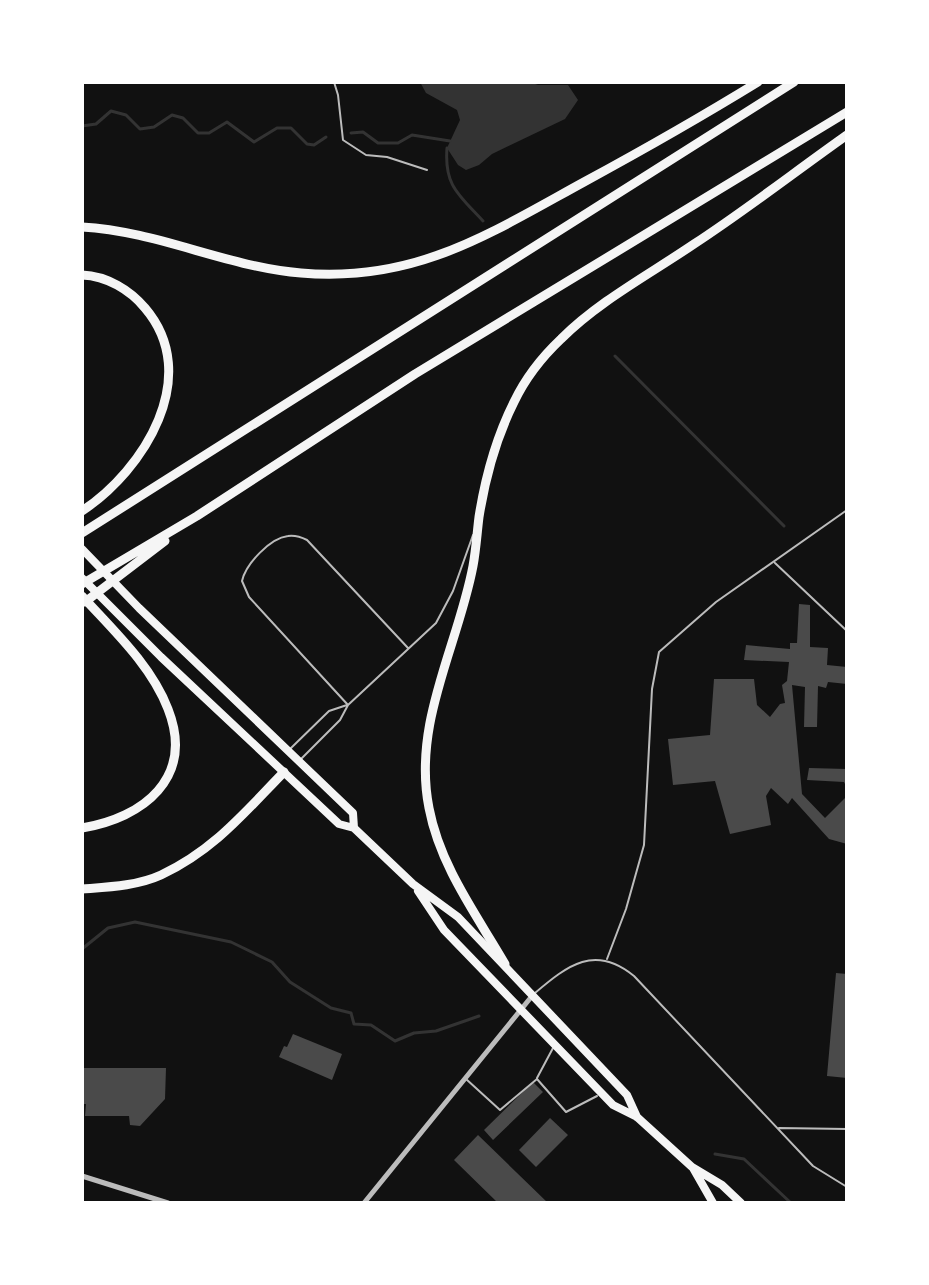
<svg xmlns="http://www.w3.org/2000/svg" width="929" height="1285" viewBox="0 0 929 1285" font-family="'Titillium Web',sans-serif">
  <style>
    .water { fill: #333 }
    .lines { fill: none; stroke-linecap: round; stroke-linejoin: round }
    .stream { stroke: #333; stroke-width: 3 }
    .building { fill: #4a4a4a }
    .service { stroke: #bcbcbc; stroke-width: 2 }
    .minor { stroke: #bcbcbc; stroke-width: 5 }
    .primary { stroke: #f5f5f5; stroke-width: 8 }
    .motorway { stroke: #f5f5f5; stroke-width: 9 }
  </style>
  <rect width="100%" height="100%" fill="#111"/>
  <path class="water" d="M420,82H530L538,85H568L578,100L565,119L492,154L479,165L466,170L458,165L447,148L460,120L457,110L426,93Z"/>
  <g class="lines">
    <path class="stream" d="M82,126L96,124L111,111L126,115L140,129L154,127L172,115L183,118L198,133H209L227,122L254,142L277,128H291L307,144L314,145L326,137
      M351,133L363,132L378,143H398L412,135L450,141
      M447,148C444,186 459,195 483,221
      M615,356L784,526
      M82,949L108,928L135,922L231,942L272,962L290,982L331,1008L351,1013L354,1024L371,1025L395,1041L414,1033L436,1031L479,1016
      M715,1154L744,1159L791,1203"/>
  </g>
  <path class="building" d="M799,604L810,605V647L828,648L827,665L847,667V684L828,682L826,688L818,686L817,727H804L805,687L792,685L802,794L825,818L847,796V844L829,839L792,798L788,804L771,788L766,796L771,825L730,834L715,781L673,785L668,739L710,735L714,679H754L757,705L770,717L780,704L785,703L782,685L787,681L789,662L744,660L746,645L790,649V643H797Z
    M809,768L847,769V788L844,782L807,780Z
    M836,973L847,974V1078L827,1076Z
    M293,1034L342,1054L332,1080L279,1057L284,1046L287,1047Z
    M82,1068H166L165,1099L140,1126L130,1125L129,1116H85L86,1104H82Z
    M533,1082L543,1092L493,1140L484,1130Z
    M550,1118L568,1135L536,1167L519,1150Z
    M478,1135L548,1203H498L454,1160Z"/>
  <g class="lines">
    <path class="service" d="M334,82L338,95L343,140L366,155L387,157L427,170
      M775,563L847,631
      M348,705L249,597L242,581C246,564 270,538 288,536C295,535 301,537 307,540L408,648
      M290,749L329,711L347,705
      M300,760L340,720L348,705L436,623L453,591L473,535
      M607,959L626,909L644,845L652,689L659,652L716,602L847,510
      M535,993C568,965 595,944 634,976L813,1166L847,1187
      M537,1078L553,1048
      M466,1079L500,1110L537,1079L566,1112L597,1096
      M779,1128L847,1129"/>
    <path class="minor" d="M82,1176L168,1203
      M364,1203L532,996"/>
    <path class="primary" d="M82,549L139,608L353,813L354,828
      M82,578L161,657L339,824L354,828L413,884L458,917L627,1095L637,1117
      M418,891L444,930L613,1105L637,1117L692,1167L722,1185L741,1203
      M693,1168L713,1203"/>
    <path class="motorway" d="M82,227C157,231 227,267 301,273C415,283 489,234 584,182C643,150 701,117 758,82
      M82,275C107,276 130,290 145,308C203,376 144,470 82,511
      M82,533L794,82
      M82,584L197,516L415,374L847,112
      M82,596C113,630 151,665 168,709C195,778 143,818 82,828
      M85,602L165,541
      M82,889C108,887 137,886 161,875C214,850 244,813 284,772
      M505,964C476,914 440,866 429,808C412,723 458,646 473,566C476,550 477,533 479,517C485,479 497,436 514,402C525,379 543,356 561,339C599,301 650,274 694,244C746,210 796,171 847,135"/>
  </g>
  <rect width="929" height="1285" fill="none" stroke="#ffffff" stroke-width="168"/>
</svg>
